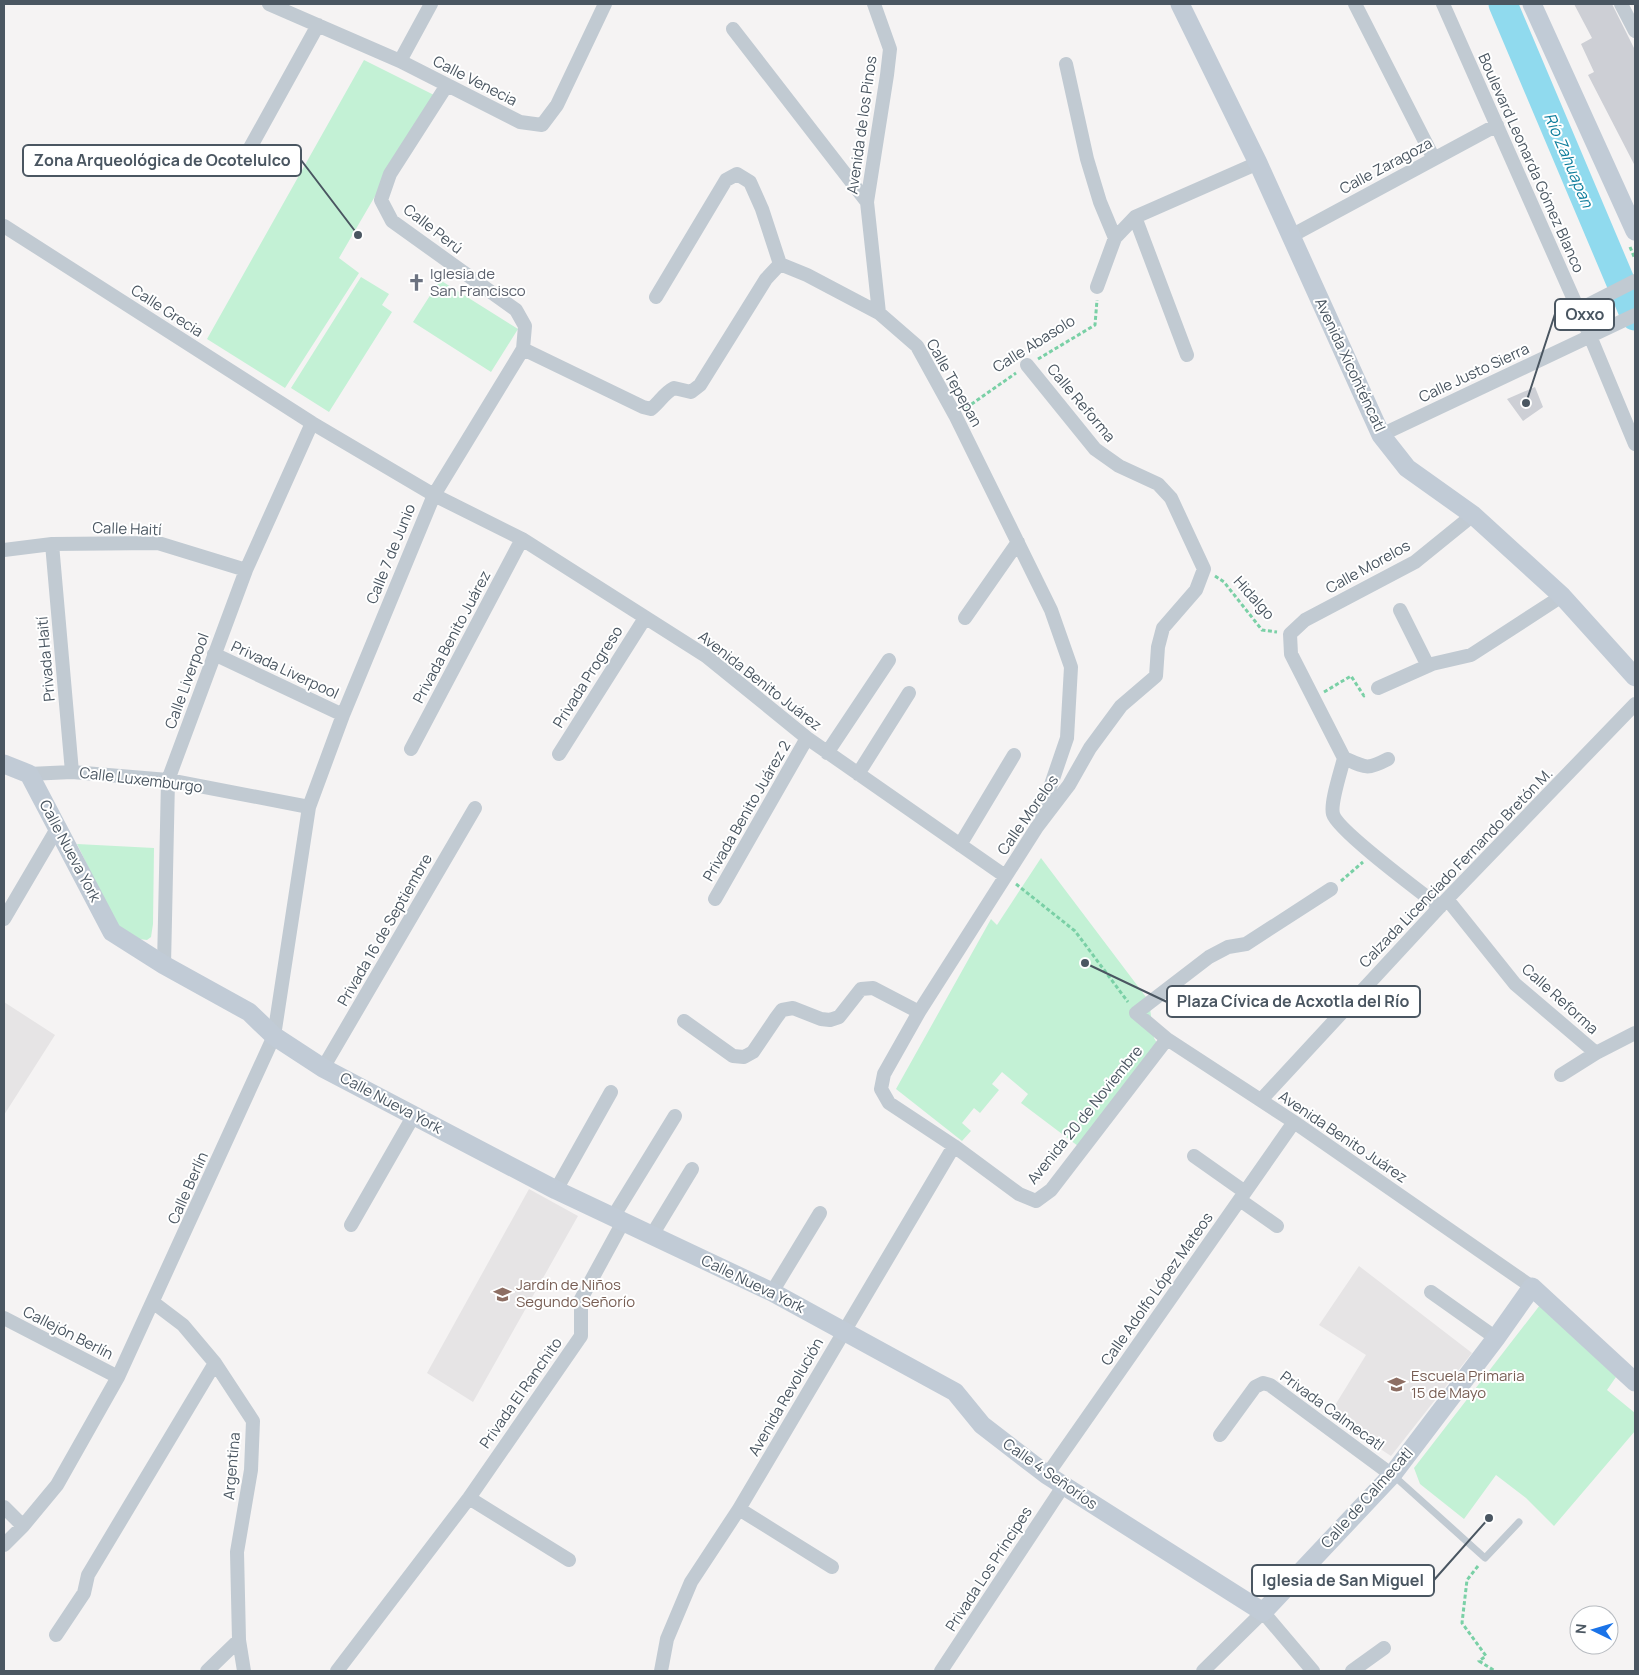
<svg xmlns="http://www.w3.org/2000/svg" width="1639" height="1675" viewBox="0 0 1639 1675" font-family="Manrope,sans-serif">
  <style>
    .education { fill: #e6e4e5 }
    .green { fill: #c3f1d5 }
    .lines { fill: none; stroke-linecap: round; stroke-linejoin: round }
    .river { stroke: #90daee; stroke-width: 29 }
    .building { fill: #cdcfd5 }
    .path { stroke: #7ad0a6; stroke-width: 3; stroke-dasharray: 4 2.5; stroke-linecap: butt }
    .lane { stroke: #c1cad2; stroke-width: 7 }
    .street { stroke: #c1cad2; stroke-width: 14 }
    .secondary { stroke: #c1cbd6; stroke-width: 19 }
    .labels { text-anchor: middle; stroke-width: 4; stroke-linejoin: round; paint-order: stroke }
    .street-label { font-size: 15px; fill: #4a5661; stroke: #fff }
    .worship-label { font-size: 15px; fill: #5b616d; stroke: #fff; text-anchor: start }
    .education-label { font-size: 15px; fill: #785e54; stroke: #fff; text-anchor: start }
    .water-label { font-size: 16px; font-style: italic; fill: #0c7c9b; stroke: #fff }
    .leader { fill: none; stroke: #4a5661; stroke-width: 2 }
    .callout-dot { fill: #4a5661; stroke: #fff; stroke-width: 2 }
    .callout { fill: #fff; stroke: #4a5661; stroke-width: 2 }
    .callout-label { font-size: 16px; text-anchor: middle; font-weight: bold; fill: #4a5661 }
  </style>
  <rect width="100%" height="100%" fill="#f5f3f3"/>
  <path class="education" d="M4,1002L55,1035L4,1115Z
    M529,1189L578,1216L473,1402L427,1373Z
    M1359,1266L1472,1353L1391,1456L1329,1415L1366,1355L1319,1325Z"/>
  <path class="green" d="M364,60L434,95L339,258L359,273L285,388L207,339Z
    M361,277L389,294L382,305L392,312L329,412L291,388Z
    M440,280L518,329L491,372L413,322Z
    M77,844L154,848L153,924L151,937L147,940L139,939L116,924Z
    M1041,858L1149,1001L1154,1038L1157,1043L1078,1146L1021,1103L1028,1094L1002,1072L992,1084L999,1090L980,1113L974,1108L962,1123L971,1131L962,1141L896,1089L991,919L997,925Z
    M1540,1305L1616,1377L1607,1390L1635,1413V1431L1554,1526L1526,1498L1496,1475L1464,1519L1420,1484L1414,1468Z"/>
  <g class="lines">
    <path class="river" d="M1503,4L1635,316"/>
  </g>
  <path class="building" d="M1574,4H1612L1635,50V166L1588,75L1594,72L1581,44L1592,38Z
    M1535,387L1543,407L1523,421L1507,399Z"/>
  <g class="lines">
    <path class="path" d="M1630,247L1635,259
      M1038,359L1095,325L1097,300
      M966,408L1016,373
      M1215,576L1224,582L1262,630L1277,632
      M1324,692L1351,676L1364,696L1366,695
      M1341,881L1363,862
      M1016,884L1075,931L1128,1002
      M1478,1566L1467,1580L1462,1623L1486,1656L1479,1661L1495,1671"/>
    <path class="lane" d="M1394,1476L1485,1558L1519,1522"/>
    <path class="street" d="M269,4L400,61L520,122L542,125L557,105L605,4
      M874,4L890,49L887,75L867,202L879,313
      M1355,4L1434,159
      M1443,4L1590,336L1635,444
      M1621,4L1635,31
      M733,29L867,202
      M400,61L431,4
      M1066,64L1087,159L1100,202L1115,238
      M240,166L318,25
      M1135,217L1187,355
      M4,226L312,423L434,495L522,539L706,656L807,738L1005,876
      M1291,236L1497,125
      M780,264L807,275L879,313L917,346L955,415L1051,610L1071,667L1067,738L1041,814
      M1097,287L1115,238L1135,217L1258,163
      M656,297L726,180L737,174L750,182L762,209L780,264
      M1578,310L1635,281
      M523,349L643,407L651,409C660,402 664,393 674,388L691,392L700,385L766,279L780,264
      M1027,365L1095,449L1119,466L1158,484L1171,498L1204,569L1196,590L1163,628L1158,647L1156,676L1121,706L1090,748L1069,785L1037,827L919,1012L884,1074L881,1089L889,1103L954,1146L1019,1194L1036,1201L1051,1190L1167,1039
      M1381,435L1635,315
      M52,544L72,772
      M4,550L52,544L158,543L246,570
      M1400,610L1428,666
      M965,618L1018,542
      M214,654L343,715
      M1378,688L1432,664L1471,655L1562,596
      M411,749L522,539
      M827,753L889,660
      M559,754L645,618
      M1344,758L1291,654L1290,634L1305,620L1415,562L1473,515
      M1344,758C1341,771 1330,803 1333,814C1337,830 1422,893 1440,907
      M1344,758C1366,768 1367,770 1388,759
      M29,774L72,772L168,780L309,807
      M858,774L909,693
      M960,845L1014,755
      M1331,889L1246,944L1228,947L1209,957L1136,1013L1167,1039L1294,1122L1532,1287
      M715,899L807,738
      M1447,899L1515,984L1596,1053
      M4,919L58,827
      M164,965L168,780L246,570L312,423
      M684,1021L733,1056L744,1057L753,1052L776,1018L782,1010L793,1008L821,1019L830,1020L839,1017L861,989L873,988L919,1012
      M323,1068L475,808
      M1561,1075L1596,1053L1635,1033
      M1261,1100L1447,899L1635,704
      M1194,1156L1245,1192
      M556,1190L611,1092
      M1240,1200L1277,1226
      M613,1217L675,1116
      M351,1225L414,1115
      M652,1235L692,1169
      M772,1292L820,1213
      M1431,1292L1496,1338
      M154,1303L183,1325L215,1363L253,1421L251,1470L237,1552L239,1640L244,1671
      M4,1318L118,1377
      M1220,1435L1255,1387L1263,1383L1270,1385L1392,1475
      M1047,1475L1294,1122
      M469,1498L569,1560
      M4,1507L23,1526
      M739,1509L832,1567
      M4,1545L23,1526L57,1485L118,1377L274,1036L309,807L343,715L434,495L523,349L525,326L516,310L392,221L381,200L390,174L447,85
      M56,1635L84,1593L88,1575L215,1363
      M207,1671L239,1640
      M337,1671L469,1498L581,1336V1299L623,1222
      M661,1671L667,1639L691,1582L739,1509L954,1146
      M941,1671L1064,1485
      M1203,1671L1263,1612L1313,1671
      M1352,1671L1384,1648"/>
    <path class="secondary" d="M1180,4L1258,163L1381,435L1407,468L1473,515L1562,596L1635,677
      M1532,4L1635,231
      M4,764L29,774L112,932L164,965L249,1012L274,1036L323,1068L556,1190L772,1292L955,1392L982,1425L1047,1475L1263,1612L1392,1475L1496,1338L1532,1287L1635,1382"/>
  </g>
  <defs>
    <symbol id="church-bare" viewBox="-9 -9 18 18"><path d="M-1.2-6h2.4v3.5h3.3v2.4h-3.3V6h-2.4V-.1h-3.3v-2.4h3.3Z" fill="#6b7280" stroke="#fff" stroke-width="2.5" paint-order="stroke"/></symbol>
    <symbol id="school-bare" viewBox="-9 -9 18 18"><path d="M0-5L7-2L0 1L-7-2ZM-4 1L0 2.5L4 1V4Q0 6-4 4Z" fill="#8d6e63" stroke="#fff" stroke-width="2.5" paint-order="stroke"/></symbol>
  </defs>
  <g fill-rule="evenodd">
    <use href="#church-bare" x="404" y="270" width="25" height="25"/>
    <use href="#school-bare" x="490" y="1282" width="25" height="25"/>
    <use href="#school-bare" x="1384" y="1372" width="25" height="25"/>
  </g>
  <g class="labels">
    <g class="street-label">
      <text transform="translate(475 81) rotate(27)" y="5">Calle Venecia</text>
      <text transform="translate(862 125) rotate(-82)" y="5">Avenida de los Pinos</text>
      <text transform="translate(1531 163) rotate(66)" y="5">Boulevard Leonarda Gómez Blanco</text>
      <text transform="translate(1386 166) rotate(-28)" y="5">Calle Zaragoza</text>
      <text transform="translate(433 229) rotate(38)" y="5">Calle Perú</text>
      <text transform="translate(167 311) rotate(33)" y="5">Calle Grecia</text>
      <text transform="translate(1034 344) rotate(-32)" y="5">Calle Abasolo</text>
      <text transform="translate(1350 365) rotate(65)" y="5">Avenida Xicohténcatl</text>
      <text transform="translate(1474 373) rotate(-25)" y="5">Calle Justo Sierra</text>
      <text transform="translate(954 383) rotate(61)" y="5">Calle Tepepan</text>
      <text transform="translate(1081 403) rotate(50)" y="5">Calle Reforma</text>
      <text transform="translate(127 529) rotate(2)" y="5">Calle Haití</text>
      <text transform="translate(391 554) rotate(-68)" y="5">Calle 7 de Junio</text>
      <text transform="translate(1368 567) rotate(-29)" y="5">Calle Morelos</text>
      <text transform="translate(1254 598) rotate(48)" y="5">Hidalgo</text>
      <text transform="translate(452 637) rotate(-62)" y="5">Privada Benito Juárez</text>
      <text transform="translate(46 659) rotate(-95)" y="5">Privada Haití</text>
      <text transform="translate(285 670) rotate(25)" y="5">Privada Liverpool</text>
      <text transform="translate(588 677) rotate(-58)" y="5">Privada Progreso</text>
      <text transform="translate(187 681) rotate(-70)" y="5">Calle Liverpool</text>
      <text transform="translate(760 681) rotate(38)" y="5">Avenida Benito Juárez</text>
      <text transform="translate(141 780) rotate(7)" y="5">Calle Luxemburgo</text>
      <text transform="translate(747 811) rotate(-60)" y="5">Privada Benito Juárez 2</text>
      <text transform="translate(1028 815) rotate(-55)" y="5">Calle Morelos</text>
      <text transform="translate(70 851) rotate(62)" y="5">Calle Nueva York</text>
      <text transform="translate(1456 868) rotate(-46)" y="5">Calzada Licenciado Fernando Bretón M.</text>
      <text transform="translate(385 930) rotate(-60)" y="5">Privada 16 de Septiembre</text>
      <text transform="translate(1560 999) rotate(42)" y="5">Calle Reforma</text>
      <text transform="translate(391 1103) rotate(28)" y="5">Calle Nueva York</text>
      <text transform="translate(1085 1115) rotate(-51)" y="5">Avenida 20 de Noviembre</text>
      <text transform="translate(1343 1137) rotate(34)" y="5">Avenida Benito Juárez</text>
      <text transform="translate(188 1188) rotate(-66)" y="5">Calle Berlín</text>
      <text transform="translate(753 1284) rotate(26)" y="5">Calle Nueva York</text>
      <text transform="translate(1157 1289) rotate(-55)" y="5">Calle Adolfo López Mateos</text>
      <text transform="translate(68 1333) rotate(27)" y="5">Callejón Berlín</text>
      <text transform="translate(521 1393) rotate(-55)" y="5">Privada El Ranchito</text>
      <text transform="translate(786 1397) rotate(-60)" y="5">Avenida Revolución</text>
      <text transform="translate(1332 1411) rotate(36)" y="5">Privada Calmecatl</text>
      <text transform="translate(232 1466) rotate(-85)" y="5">Argentina</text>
      <text transform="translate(1050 1474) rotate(35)" y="5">Calle 4 Señoríos</text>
      <text transform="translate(1367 1498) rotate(-48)" y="5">Calle de Calmecatl</text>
      <text transform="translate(989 1569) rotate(-57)" y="5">Privada Los Príncipes</text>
    </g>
    <g class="worship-label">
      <text x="430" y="279">Iglesia de<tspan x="430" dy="17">San Francisco</tspan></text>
    </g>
    <g class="education-label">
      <text x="516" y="1290">Jardín de Niños<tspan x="516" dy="17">Segundo Señorío</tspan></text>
      <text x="1411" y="1381">Escuela Primaria<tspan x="1411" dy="17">15 de Mayo</tspan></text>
    </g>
    <g class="water-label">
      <text transform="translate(1569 160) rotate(67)" y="6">Río Zahuapan</text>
    </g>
  </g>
  <path class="leader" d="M358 235L301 160M1526 403L1555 314M1085 963L1167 1002M1489 1518L1434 1580"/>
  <g class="callout-dot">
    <circle cx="358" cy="235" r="5"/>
    <circle cx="1526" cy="403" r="5"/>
    <circle cx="1085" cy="963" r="5"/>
    <circle cx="1489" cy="1518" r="5"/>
  </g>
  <g class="callout">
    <rect x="23" y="145" width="278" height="31" rx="5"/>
    <rect x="1555" y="299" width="59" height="31" rx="5"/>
    <rect x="1167" y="986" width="253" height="31" rx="5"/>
    <rect x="1252" y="1565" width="182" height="31" rx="5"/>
  </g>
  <g class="callout-label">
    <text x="162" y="166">Zona Arqueológica de Ocotelulco</text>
    <text x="1585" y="320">Oxxo</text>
    <text x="1293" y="1007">Plaza Cívica de Acxotla del Río</text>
    <text x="1343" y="1586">Iglesia de San Miguel</text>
  </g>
  <rect width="1639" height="1675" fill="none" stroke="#4a5661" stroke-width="10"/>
  <g transform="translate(1594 1630) rotate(275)"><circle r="24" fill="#ffffff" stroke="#b7bbc0"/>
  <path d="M0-4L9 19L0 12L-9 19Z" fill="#1a73e8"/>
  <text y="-8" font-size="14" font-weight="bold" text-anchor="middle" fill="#4a5661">N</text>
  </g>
</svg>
